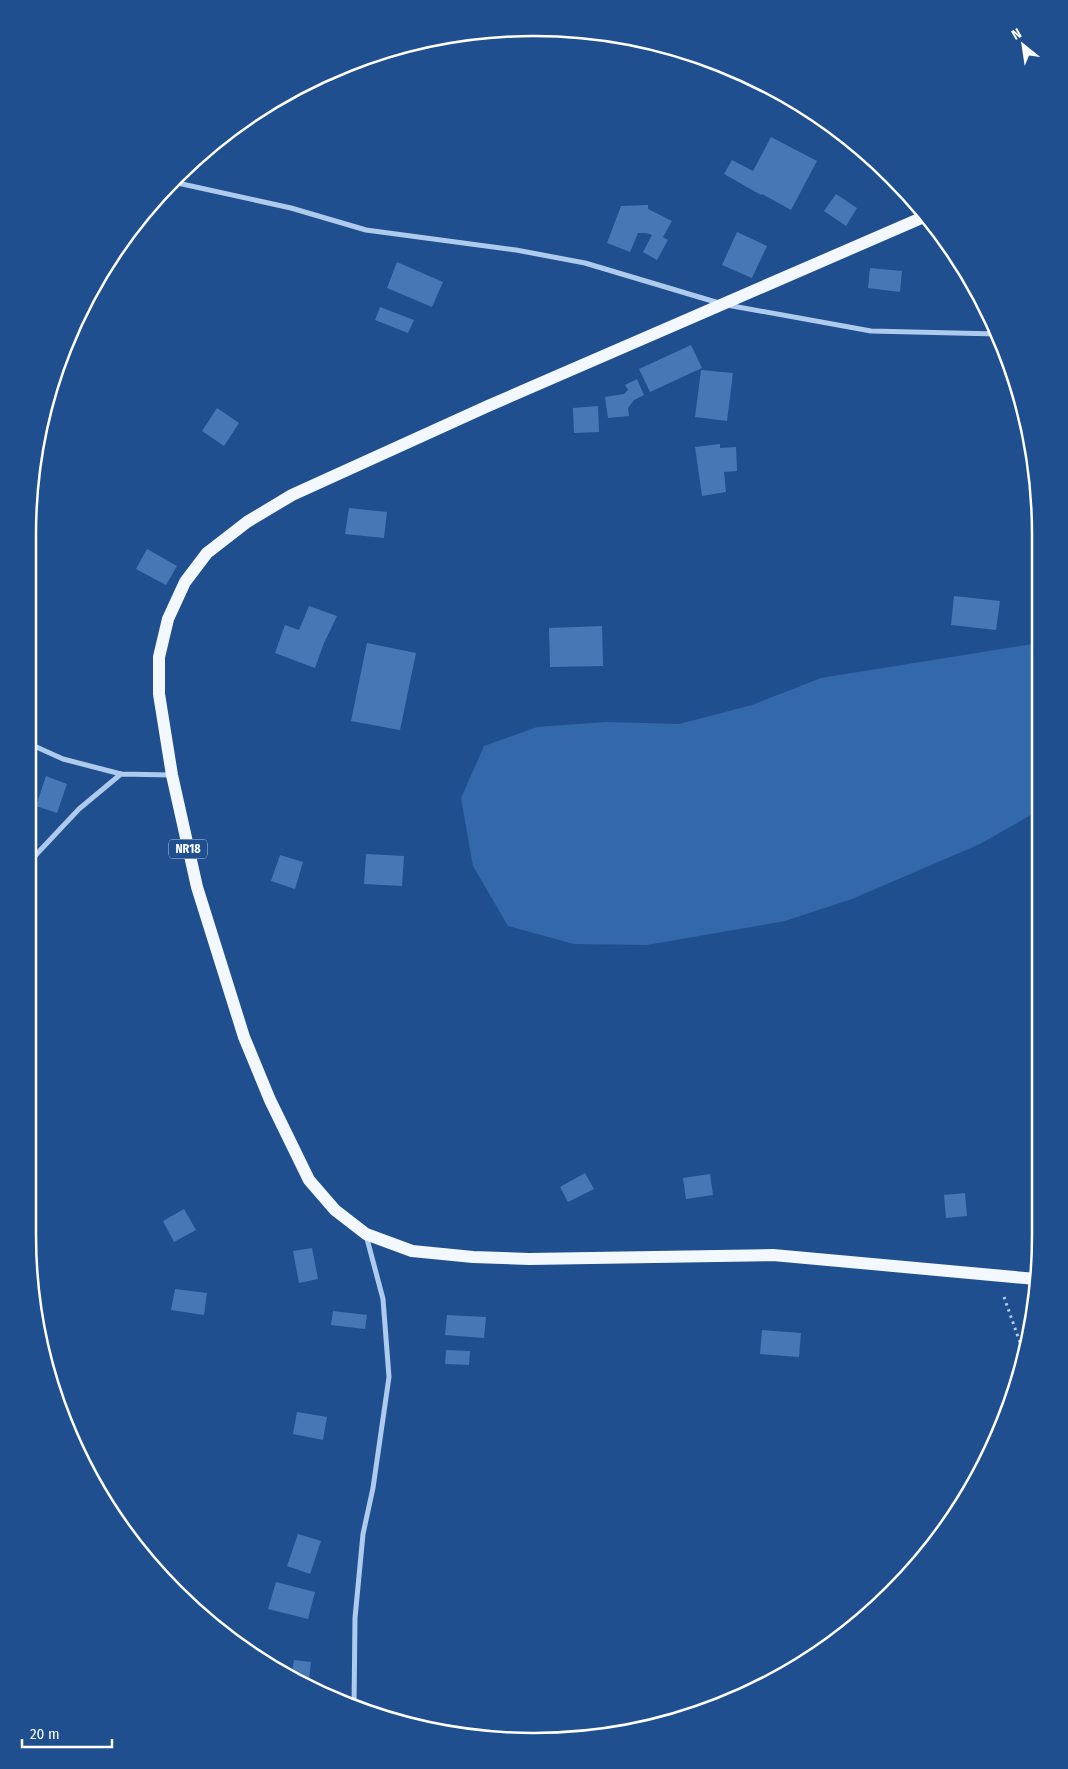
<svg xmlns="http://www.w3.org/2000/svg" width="1068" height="1769" viewBox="0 0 1068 1769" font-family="'Fira Sans Condensed',sans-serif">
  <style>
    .green { fill: #3368ab }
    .building { fill: #4877b5 }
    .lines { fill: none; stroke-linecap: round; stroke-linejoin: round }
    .path { stroke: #aecaec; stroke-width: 3; stroke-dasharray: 2.5 4; stroke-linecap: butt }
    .minor { stroke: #aecaec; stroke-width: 5 }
    .primary { stroke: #f3f8ff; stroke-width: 12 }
    .labels { text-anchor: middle; stroke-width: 4; stroke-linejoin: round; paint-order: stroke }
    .shield { fill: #1f4f8e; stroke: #bccadd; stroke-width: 1 }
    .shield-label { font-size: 12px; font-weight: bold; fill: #fff }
    .rim { fill: none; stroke: #fff; stroke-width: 2.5 }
  </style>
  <rect width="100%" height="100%" fill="#1f4f8e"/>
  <path class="green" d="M1039,643L1038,811L980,844L852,899L785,921L647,945L574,944L508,926L473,866L461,798L484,746L537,727L606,722L679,724L752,705L821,678Z"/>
  <path class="building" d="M771,137L817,161L791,210L762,194L761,195L724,174L732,160L753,171Z
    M836,194L857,208L846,226L824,211Z
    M648,205V209L672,221L663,237L668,240L657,260L643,252L652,235L646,233H638L630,252L607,243L621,206Z
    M737,232L767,246L752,278L722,265Z
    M397,262L443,282L432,307L387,288Z
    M870,268L902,271L900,292L868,288Z
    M380,307L414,320L408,333L375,320Z
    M691,345L702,368L650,392L639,369Z
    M701,370L733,373L727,421L695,417Z
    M637,379L644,395L634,400L628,408L629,416L608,418L605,397L624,394L628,390L625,385Z
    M598,406L599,432L574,433L573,408Z
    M217,408L239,423L224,446L202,431Z
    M720,444V448L736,447L737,471L724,472L726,492L702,496L695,447Z
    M349,508L387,512L384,538L345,534Z
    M147,549L177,566L166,585L136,569Z
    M954,596L1000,601L996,630L951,625Z
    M309,606L337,616L324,643L315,668L275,653L285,625L299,630Z
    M602,626L603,666L550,667L549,628Z
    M367,643L416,653L400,730L351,721Z
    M46,776L67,784L57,813L36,806Z
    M366,854L404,856L402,886L364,884Z
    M280,855L303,862L295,889L271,881Z
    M585,1173L594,1189L568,1202L560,1187Z
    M710,1174L713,1195L686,1199L683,1178Z
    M965,1193L967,1216L946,1218L944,1195Z
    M184,1209L196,1230L174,1242L163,1221Z
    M312,1248L318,1279L299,1283L293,1251Z
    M175,1289L207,1293L204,1315L171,1310Z
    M333,1311L367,1315L365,1329L331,1325Z
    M447,1315L486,1317L484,1338L445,1335Z
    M762,1330L801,1333L799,1357L760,1354Z
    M446,1350L470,1351L469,1365L445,1364Z
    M297,1412L327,1417L323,1440L293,1434Z
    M298,1534L321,1541L310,1574L287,1566Z
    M276,1582L315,1592L308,1619L268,1609Z
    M294,1660L311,1662L308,1688L291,1678Z"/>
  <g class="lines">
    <path class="path" d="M1004,1297L1023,1351"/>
    <path class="minor" d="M173,182L291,208L366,230L516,250L585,263L719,303
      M727,305L871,331L997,334
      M32,745L63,759L121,774L171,775
      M32,859L79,809L121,774
      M354,1707L355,1618L363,1534L373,1488L389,1377L383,1299L366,1235"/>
    <path class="primary" d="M926,216L488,406L292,495L247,522L207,553L185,582L168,619L159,657V694L172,775L197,887L244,1037L270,1100L309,1180L335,1210L366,1234L412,1251L473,1257L529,1259L773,1255L1036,1279"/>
  </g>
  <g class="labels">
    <rect class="shield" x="169" y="839.5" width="38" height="19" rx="4"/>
    <g class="shield-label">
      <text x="188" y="853">NR18</text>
    </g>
  </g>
  <path d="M0 0H1068V1769H0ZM534 36H534A498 498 0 0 1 1032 534V1235A498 498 0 0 1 534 1733H534A498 498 0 0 1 36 1235V534A498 498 0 0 1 534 36Z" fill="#1f4f8e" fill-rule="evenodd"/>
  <path class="rim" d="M534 36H534A498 498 0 0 1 1032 534V1235A498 498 0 0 1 534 1733H534A498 498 0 0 1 36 1235V534A498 498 0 0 1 534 36Z"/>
  <g transform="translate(1023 45) rotate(330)" stroke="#1f4f8e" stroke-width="4" paint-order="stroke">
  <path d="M0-4L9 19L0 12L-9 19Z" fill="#ffffff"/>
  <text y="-8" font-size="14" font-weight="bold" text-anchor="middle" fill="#ffffff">N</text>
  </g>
  <path d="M22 1739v8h90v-8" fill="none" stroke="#ffffff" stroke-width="2.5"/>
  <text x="30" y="1739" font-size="15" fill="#ffffff" stroke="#1f4f8e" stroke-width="4" paint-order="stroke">20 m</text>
</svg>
